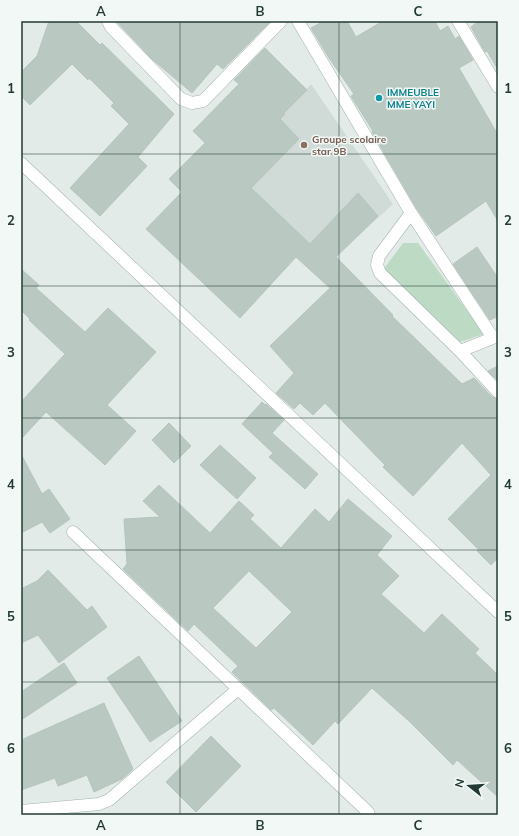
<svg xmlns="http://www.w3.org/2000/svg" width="519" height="836" viewBox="0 0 519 836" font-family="Mulish,sans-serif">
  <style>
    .built { fill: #d0dad6 }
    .green { fill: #bddac4 }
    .building { fill: #bac8c2; stroke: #b5c4bd; fill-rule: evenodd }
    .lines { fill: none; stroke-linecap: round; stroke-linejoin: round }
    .minor-casing { stroke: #a5b2ae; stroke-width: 13 }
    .minor { stroke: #fff; stroke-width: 12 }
    .grid { fill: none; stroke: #233a34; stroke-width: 1; stroke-opacity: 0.55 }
    .culture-dot { fill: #0f9aa8; stroke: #f2f8f5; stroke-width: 1.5 }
    .education-dot { fill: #8d6e63; stroke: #f2f8f5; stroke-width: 1.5 }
    .labels { text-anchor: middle; stroke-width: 3; stroke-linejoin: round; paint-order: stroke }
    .culture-label { font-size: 10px; font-weight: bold; fill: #0d838f; stroke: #f2f8f5; text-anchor: start }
    .education-label { font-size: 10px; font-weight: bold; fill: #785e54; stroke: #f2f8f5; text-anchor: start }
    .neatline { fill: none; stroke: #233a34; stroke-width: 1.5 }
    .grid-label { font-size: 13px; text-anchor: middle; font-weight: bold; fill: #233a34 }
  </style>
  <rect width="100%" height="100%" fill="#e2ebe7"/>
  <path class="built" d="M311,84L393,204L316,275L216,186Z"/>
  <path class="green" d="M403,243H418L484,334L460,342L383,270Z"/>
  <path class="building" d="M49,21H76L100,45L102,43L174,114L138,157L147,166L100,216L70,188L129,124L111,106L114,103L89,78L88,80L72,64L30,105L21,96V72L37,56Z
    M116,21H271L223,69L217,64L192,93L152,59Z
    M324,21H347L356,37L383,21H435L440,31L448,26L455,39L459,36L473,60L459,68L498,135V221L486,201L436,236L417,209L372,132L373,131L351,96L354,94L329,58L311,28Z
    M479,21H498V70L487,51L485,52L471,27Z
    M265,48L307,90L284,113L285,114L280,119L299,139L251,188L310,244L358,193L378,216L336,257L393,315L392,316L462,384L474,378L492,397L498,399V558L491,565L477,551L479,550L448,519L491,475L462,443L413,496L383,467L385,465L325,403L313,415L300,403L294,409L276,393L294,373L270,346L330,288L296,257L240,318L146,229L182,192L169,179L205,143L193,131L239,84L234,80Z
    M477,247L498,278V316L490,320L453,264Z
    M21,269L39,285L36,288L85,332L108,308L156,352L107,405L136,431L105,465L46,412L21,439V402L65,354L29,320L30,319L21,310Z
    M498,366V381L488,371Z
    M262,402L265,405L266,404L284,420L272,433L318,474L305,489L269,457L273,453L242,424Z
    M169,423L191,446L174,463L152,440Z
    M220,445L256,478L237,499L200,465Z
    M21,454L42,494L49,489L70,519L50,533L42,522L21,533Z
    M159,485L210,533L239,501L254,515L250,519L281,548L315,509L329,522L348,499L392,536L377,555L399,576L381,594L424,633L442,614L479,649L475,653L498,675V797L457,760L453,765L410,722L372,688L338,724L335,721L313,745L274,708L271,710L232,672L238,666L194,624L188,631L123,569L127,564L124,519L160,517L143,501ZM249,571L292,612L256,648L213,608Z
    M48,570L87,610L92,606L107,627L59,663L38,635L21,643V589L37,581Z
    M139,656L182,721L150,742L107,678Z
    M64,663L77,683L21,720V692Z
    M104,703L133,769L122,779L94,792L87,775L58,786L55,778L21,790V740Z
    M211,736L241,766L196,812L166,782Z"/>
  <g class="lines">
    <defs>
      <path id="minor" d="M108,21L111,27L181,99L192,103L203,101L281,21
        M298,21L411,213L493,338
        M458,21L498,87
        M21,163L498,612
        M411,213L379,256L377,265L380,273L460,351L498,392
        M460,351L498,336
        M73,532L368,812L369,815
        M21,811L99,804L109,800L238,689"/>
    </defs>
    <use href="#minor" class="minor-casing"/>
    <use href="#minor" class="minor"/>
  </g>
  <path class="grid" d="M180,21V815M339,21V815M21,154H498M21,286H498M21,418H498M21,550H498M21,682H498"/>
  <circle class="culture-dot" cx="379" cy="98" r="4"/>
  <circle class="education-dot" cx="304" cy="145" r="4"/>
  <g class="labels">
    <g class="culture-label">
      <text x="387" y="96">IMMEUBLE<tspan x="387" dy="12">MME YAYI</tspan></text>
    </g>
    <g class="education-label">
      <text x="312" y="143">Groupe scolaire<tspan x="312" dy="12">star 9B</tspan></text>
    </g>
  </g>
  <rect width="519" height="836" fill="none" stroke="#f2f8f5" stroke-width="44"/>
  <g transform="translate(469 786) rotate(287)" stroke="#f2f8f5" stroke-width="3" paint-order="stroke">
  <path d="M0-3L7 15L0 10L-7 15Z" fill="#233a34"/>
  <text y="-6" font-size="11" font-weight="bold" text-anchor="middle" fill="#233a34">N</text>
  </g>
  <rect x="22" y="22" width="475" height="792" class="neatline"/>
  <g class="grid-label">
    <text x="101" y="16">A</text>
    <text x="260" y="16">B</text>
    <text x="418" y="16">C</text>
    <text x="11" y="93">1</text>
    <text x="508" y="93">1</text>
    <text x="11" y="225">2</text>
    <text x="508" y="225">2</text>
    <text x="11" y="357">3</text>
    <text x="508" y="357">3</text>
    <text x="11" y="489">4</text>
    <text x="508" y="489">4</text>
    <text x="11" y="621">5</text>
    <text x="508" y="621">5</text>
    <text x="11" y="753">6</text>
    <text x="508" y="753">6</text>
    <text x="101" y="830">A</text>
    <text x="260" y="830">B</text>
    <text x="418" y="830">C</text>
  </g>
</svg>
